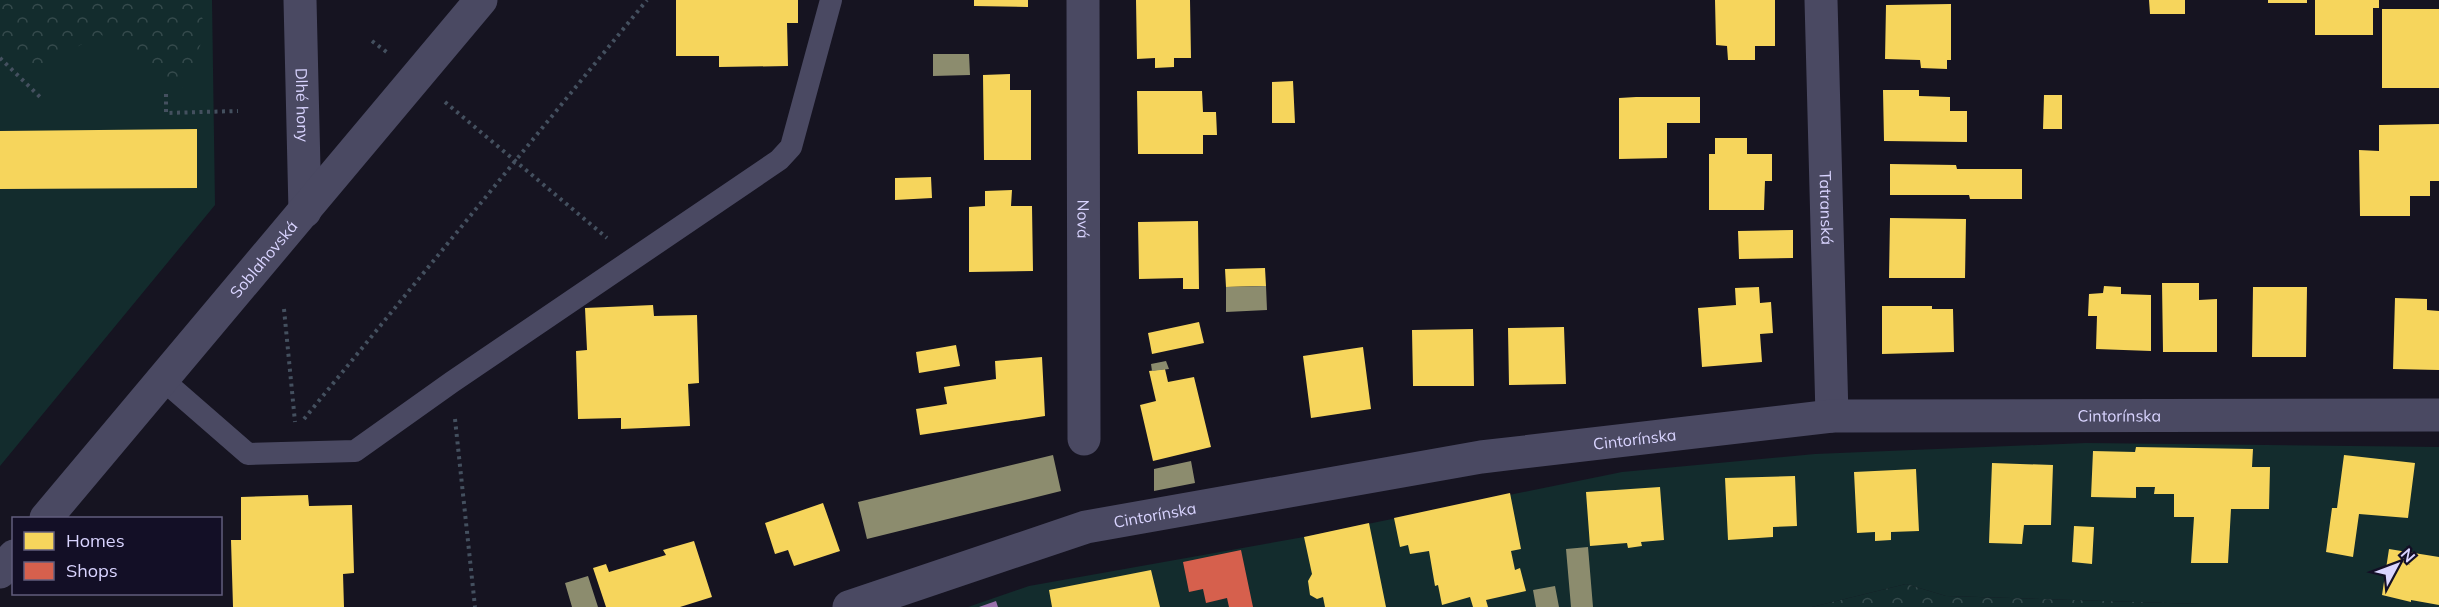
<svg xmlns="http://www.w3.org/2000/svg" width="2439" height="607" viewBox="0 0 2439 607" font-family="Mulish,sans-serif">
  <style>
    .grass { fill: #132c2d }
    .forest { fill: url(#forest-crowns) }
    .homes { fill: #f6d55c }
    .shops { fill: #d6604d }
    .offices { fill: #9970ab }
    .industry { fill: #8c8c6e }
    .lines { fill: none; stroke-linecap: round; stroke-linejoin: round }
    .path { stroke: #44505f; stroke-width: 4; stroke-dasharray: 3 4.5; stroke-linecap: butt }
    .lane { stroke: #4a4962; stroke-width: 22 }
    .street { stroke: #4a4962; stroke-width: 33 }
    .labels { text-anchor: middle; stroke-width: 6; stroke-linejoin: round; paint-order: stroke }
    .street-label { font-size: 16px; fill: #d9d4ff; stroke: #130f26 }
  </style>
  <defs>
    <pattern id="forest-crowns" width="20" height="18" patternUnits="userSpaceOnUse" patternTransform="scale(1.5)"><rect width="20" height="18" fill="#132c2d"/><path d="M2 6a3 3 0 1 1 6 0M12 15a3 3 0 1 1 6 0" fill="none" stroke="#354a4c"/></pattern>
  </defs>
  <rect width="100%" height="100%" fill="#161421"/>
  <path class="grass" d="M0,0H212L215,205L0,466Z
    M2086,443L2439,447V607H2200L2199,604L1946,596L1906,584L1812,607H968L1029,586L1304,537L1622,472L1815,454Z"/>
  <path class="forest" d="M0,0H191L208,27L182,88L100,34L43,66L0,54Z
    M1906,584L1946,596L2200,604V607H1812Z"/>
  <path class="homes" d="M676,0H798V23H787L788,66L719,67V56H676Z
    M974,0H1028V7L974,6Z
    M1136,0H1190L1191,58H1174V67L1155,68V58L1137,59Z
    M1715,0H1775V46H1755V60H1728L1727,46L1716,45Z
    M2149,0H2185V14H2150Z
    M2268,0H2307V3H2268Z
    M2315,0H2379V8H2373V35H2315Z
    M1951,4V60H1947V69L1921,68L1920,60L1885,59L1886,5Z
    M2382,9H2439V88H2382Z
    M1010,74V90H1031V160H984L983,75Z
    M1293,81L1295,123H1272V82Z
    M1883,90H1919V96L1950,97V111H1967V142L1884,141Z
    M1137,91H1202L1203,112H1216L1217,135H1203V154H1138Z
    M2044,95H2062V129H2043Z
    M1636,97H1700V123H1667V158L1619,159V98Z
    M2439,124V181H2430V196H2410V216H2360L2359,150L2379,151V125Z
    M197,129V188L0,189V131Z
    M1715,138H1747V154H1772V181H1765L1764,210H1709V154H1715Z
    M1890,164L1956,165L1957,169H2022V199H1970L1969,195H1890Z
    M931,177L932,198L895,200V178Z
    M1012,190L1011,206H1032L1033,271L969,272V207L985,206V191Z
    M1890,218L1966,219L1965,278H1889Z
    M1198,221L1199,289H1183V278L1139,279L1138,222Z
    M1793,230V258L1739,259L1738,231Z
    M1265,268L1266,286L1226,287L1225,269Z
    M2162,283H2199V300L2217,299V352H2163Z
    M2104,286L2121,287V294L2151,295V351L2096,349L2097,316H2088L2089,294L2103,293Z
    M1759,287L1760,303L1771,302L1773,333L1760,334L1762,362L1702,367L1698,308L1736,305L1735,288Z
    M2253,287H2307L2306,357H2252Z
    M2395,298L2427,299V310L2439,311V370L2393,369Z
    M653,305L654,316L697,315L699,383L688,384L690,426L621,429V418L578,419L576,351L587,350L585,308Z
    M1882,306H1932V309H1953L1954,352L1882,354Z
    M1199,322L1204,343L1152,354L1148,333Z
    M1564,327L1566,384L1509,385L1508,328Z
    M1473,329L1474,386H1413L1412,330Z
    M956,345L960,366L919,373L916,352Z
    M1363,347L1371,409L1311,418L1303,356Z
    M1042,357L1045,416L920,435L916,409L947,404L944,387L996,379L995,361Z
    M1165,369L1168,382L1194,377L1211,447L1153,461L1140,405L1156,401L1149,371Z
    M2136,447L2253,449L2252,467H2270L2269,509H2231L2228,563H2191L2194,517H2174V494H2154L2155,487H2136V498L2091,497L2093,451L2135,452Z
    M2344,455L2415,463L2408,518L2359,514L2353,557L2326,552L2332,508H2337Z
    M1992,463L2053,465L2051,525H2024L2022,544L1989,543Z
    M1916,469L1919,531L1891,532V540L1875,541V532L1857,533L1854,472Z
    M1795,476L1797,526L1773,527V537L1728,540L1725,478Z
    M1660,487L1664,540L1641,542L1642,546L1628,548L1627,543L1590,546L1586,492Z
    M1510,493L1521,549L1511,551L1515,570L1520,568L1526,591L1486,600L1488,607H1473L1470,597L1442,605L1438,585L1435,586L1429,551L1410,554L1408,545L1400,547L1394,518Z
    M308,495L309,506L352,505L354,573L343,574L344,607H233L231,540H241V497Z
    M823,503L840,551L794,566L788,550L775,554L765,523Z
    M1369,523L1386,607H1325L1323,597L1317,599L1310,595L1308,581L1312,574L1304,537Z
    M2074,526L2094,527L2092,564L2072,562Z
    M694,541L712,597L680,607H606L593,568L606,564L609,572L666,555L663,550Z
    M2389,549L2439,557V605L2411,600V602L2382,595Z
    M1151,570L1160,607H1052L1049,590Z"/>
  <path class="shops" d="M1241,550L1253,607H1229L1227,598L1206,603L1203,589L1189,592L1183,562Z"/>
  <path class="offices" d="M996,601L998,607H979Z"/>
  <path class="industry" d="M933,54H969L970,75L933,76Z
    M1266,286L1267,310L1226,312V287Z
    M1166,361L1169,369L1152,371L1151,364Z
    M1053,455L1061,491L867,539L858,502Z
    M1191,461L1195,483L1154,491V469Z
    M1588,547L1593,607H1571L1566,549Z
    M588,576L598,607H572L565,583Z
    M1555,586L1559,607H1536L1533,590Z"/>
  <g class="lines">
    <path class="path" d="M372,41L388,53
      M0,58L40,97
      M166,94V113L238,111
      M445,102L607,238
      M284,309L295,422
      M304,419L647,0
      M455,419L475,607"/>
    <path class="lane" d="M163,380L248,454L355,451L452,382L779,160L791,147L831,0"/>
    <g class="street">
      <path id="s1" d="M300,0L305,211"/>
      <path id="s2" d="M1083,0L1084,439"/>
      <path id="s3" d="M1821,0L1832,416"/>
      <path id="s4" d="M46,518L481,0"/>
      <path d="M0,572L14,556"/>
      <path id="s5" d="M849,607L1086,527L1481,457L1832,416L2439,415"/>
    </g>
  </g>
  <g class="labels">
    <g class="street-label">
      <text dy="6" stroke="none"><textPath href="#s1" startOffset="105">Dlhé hony</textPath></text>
      <text dy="6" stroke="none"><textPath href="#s3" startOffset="208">Tatranská</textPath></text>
      <text dy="6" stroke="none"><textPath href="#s2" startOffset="219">Nová</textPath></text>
      <text dy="6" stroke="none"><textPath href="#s4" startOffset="338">Soblahovská</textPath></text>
      <text dy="6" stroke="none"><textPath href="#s5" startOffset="1292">Cintorínska</textPath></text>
      <text dy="6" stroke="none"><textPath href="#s5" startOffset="806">Cintorínska</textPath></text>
      <text dy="6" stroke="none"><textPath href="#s5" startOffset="320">Cintorínska</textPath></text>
    </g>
  </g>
  <rect x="12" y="517" width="210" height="78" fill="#130f26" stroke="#625e7d" stroke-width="1.5"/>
  <rect x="24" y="532" width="30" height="18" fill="#f6d55c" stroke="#625e7d" stroke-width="1.5"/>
  <text x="66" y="547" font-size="18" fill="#d9d4ff">Homes</text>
  <rect x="24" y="562" width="30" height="18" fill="#d6604d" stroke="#625e7d" stroke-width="1.5"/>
  <text x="66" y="577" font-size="18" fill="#d9d4ff">Shops</text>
  <g transform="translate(2397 565) rotate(49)" stroke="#130f26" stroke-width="4.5" paint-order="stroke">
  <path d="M0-4.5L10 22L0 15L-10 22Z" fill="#d9d4ff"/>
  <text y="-9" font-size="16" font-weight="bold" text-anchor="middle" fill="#d9d4ff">N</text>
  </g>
</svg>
